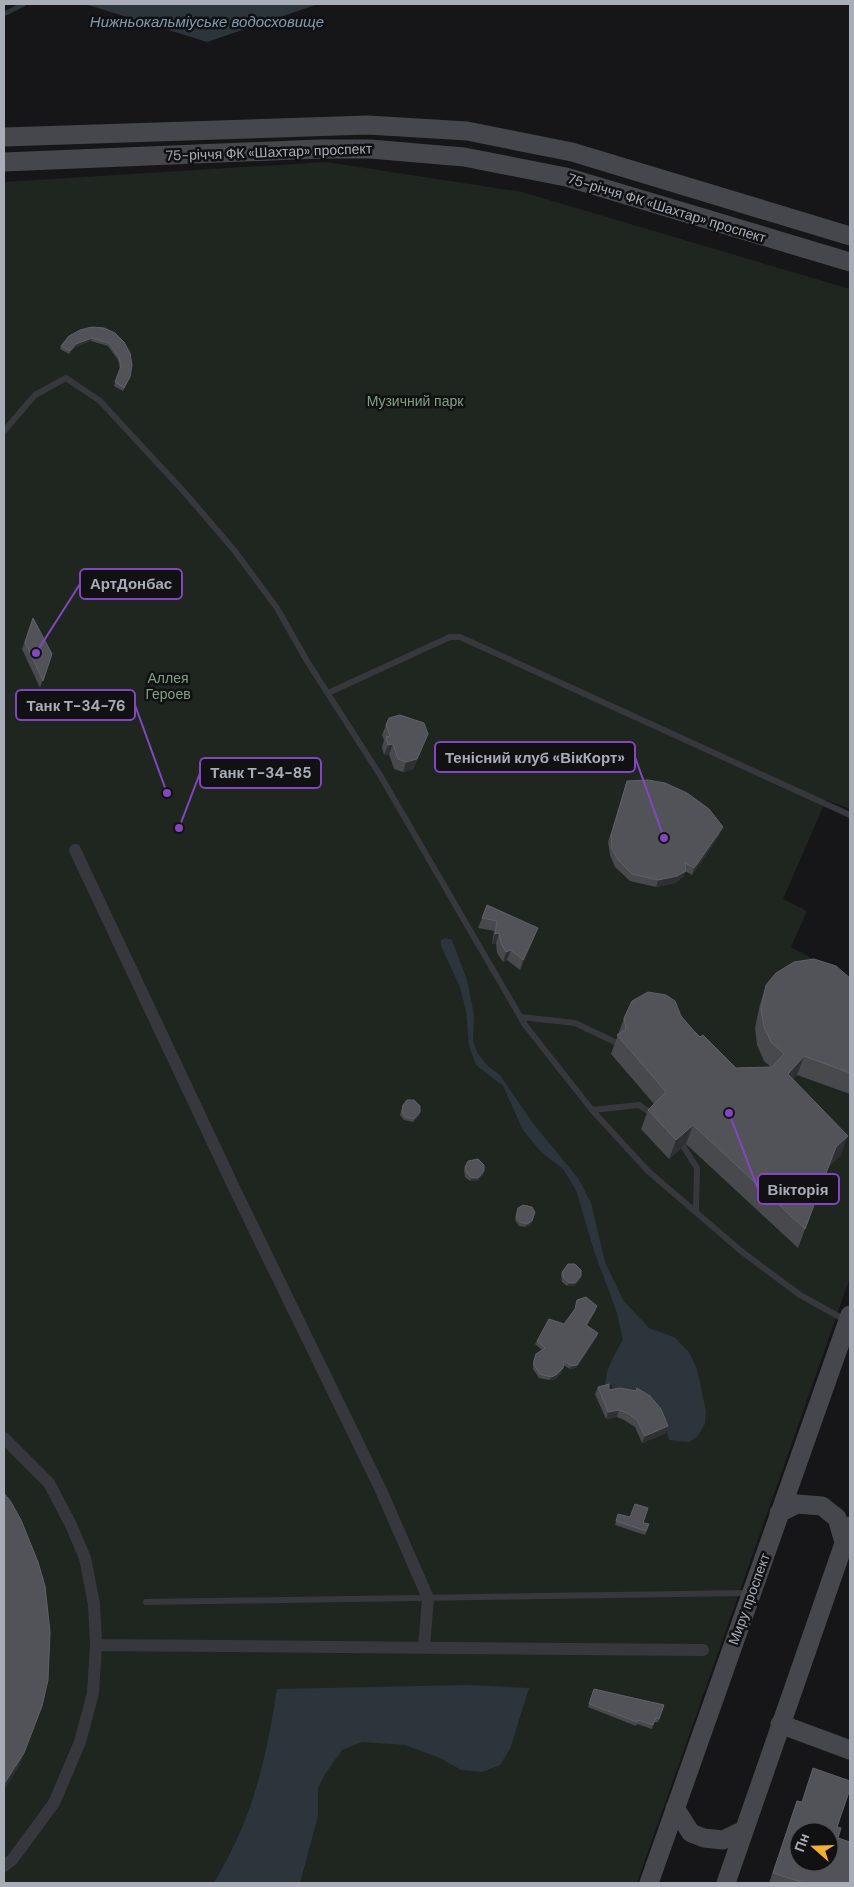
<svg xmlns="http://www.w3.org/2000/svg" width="854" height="1887" viewBox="0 0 854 1887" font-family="'DM Sans',sans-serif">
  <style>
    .green { fill: #1e261f }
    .water { fill: #2c353c }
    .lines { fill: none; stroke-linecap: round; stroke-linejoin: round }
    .stream { stroke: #2c353c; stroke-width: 4.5 }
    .lane { stroke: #37383d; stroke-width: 6 }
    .street { stroke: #37383d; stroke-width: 12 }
    .secondary { stroke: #45474d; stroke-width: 19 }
    .wall { fill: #47494d }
    .shaded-wall { fill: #2f3033 }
    .building { fill: #525359; stroke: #5f6168; fill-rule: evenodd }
    .labels { text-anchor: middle; stroke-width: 5; stroke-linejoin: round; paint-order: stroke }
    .street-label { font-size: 14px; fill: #a8adb8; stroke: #111113 }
    .park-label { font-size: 14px; fill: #7fa381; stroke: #111113 }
    .water-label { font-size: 15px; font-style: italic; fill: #7f9bb3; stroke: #111113 }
    .leader { fill: none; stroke: #8446be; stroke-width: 2 }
    .callout-dot { fill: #8446be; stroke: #111113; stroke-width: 2 }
    .callout { fill: #111113; stroke: #8446be; stroke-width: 2 }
    .callout-label { font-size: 15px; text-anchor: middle; font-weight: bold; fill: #a8adb8 }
  </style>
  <rect width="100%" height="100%" fill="#161618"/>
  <path class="green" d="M326,162L522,192L850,289V809L826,800L783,899L807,911L791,947L850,979V1278L637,1883H4V182Z"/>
  <path class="water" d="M85,4H318L207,42Z
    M446,938L452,940L467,980L474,1015L473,1041L478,1054L488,1066L500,1075L532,1122L578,1178L591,1203L605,1262L623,1300L649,1328L674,1337L689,1352L697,1369L706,1411L705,1424L697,1437L689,1442L669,1440L666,1429L612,1390V1385L605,1386C606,1368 614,1355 623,1340L617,1313L594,1251L576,1190L563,1169L541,1152L523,1130L503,1086L476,1065L469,1046L466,1011L460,987L441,946V940Z
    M468,1685L529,1688L510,1749L500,1765L482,1772L461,1770L440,1758L405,1745L362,1742L342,1750L325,1774L318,1788V1816L300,1883H214C253,1817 265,1765 277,1689Z"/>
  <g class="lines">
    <path class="stream" d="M4,14L24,4"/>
    <path class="lane" d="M4,431L35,395L66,378L100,401L186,494L234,550L277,608L307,661L380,775L525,1025L592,1110L648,1171L741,1251L800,1295L847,1321
      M328,693L450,637H460L850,815
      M521,1017L575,1023L615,1042
      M592,1110L639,1105L654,1115
      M683,1146L697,1168L696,1210
      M146,1602L749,1593"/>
    <path class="street" d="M75,850L237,1194L380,1488L428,1598L424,1647
      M4,1438L49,1483L71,1525L85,1558L94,1604L96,1645L93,1693L80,1742L54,1803L12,1860L4,1866
      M96,1645L703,1650"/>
    <path class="secondary" d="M4,137L368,125L467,131L572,152L850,236
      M4,162L319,149H370L464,157L566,177L850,262
      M779,1513L797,1504L822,1506L837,1518L844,1542
      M780,1724L850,1750
      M675,1808L691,1833L704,1838L723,1840L744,1830
      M649,1883L850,1315
      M726,1883L850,1526"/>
  </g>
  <path class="wall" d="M115,333L128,380L123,391L114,386L120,369L118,360L108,346L91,341L75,347L69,354L60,349L61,346L69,336Z
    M33,618L52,654L40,688L22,649Z
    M386,725L424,744L413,769L403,772L394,769L389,754L384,755L382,747L384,740L382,735Z
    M627,781L720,834L692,875L685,871L683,877L675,883L656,887L630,881L615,867L610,855L608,842Z
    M487,905L534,938L520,970L507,960L503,962L497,953L496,943L492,944L494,931L478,928Z
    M850,977V1094L797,1075L793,1079L841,1155L829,1166L798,1248L686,1144L669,1159L641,1129L648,1110L654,1104L611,1054L624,1018L681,1016L700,1037L736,1068L771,1067L764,1061L757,1045L755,1028L760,1004L766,985Z
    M403,1105L420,1112L419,1116L413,1122L404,1120L400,1115Z
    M465,1167L483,1175L477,1181H470L465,1177L464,1170Z
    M518,1208L531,1225L525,1227L519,1226L515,1220Z
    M562,1272L581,1276L580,1280L574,1286H567L562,1282L561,1275Z
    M577,1300L596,1310L587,1325L597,1337L576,1368L570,1369L563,1365L562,1372L555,1379L549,1380L539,1378L533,1369V1363L536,1354L542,1350L535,1344L537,1341L564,1324L575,1310Z
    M598,1387L666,1433L642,1443L635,1427L624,1420L617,1417L606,1419L595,1394Z
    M618,1514L649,1524L645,1535L615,1525Z
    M594,1689L664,1705L658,1722H654L652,1729L637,1724L636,1726L588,1707Z
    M797,1801L837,1827L838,1838L850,1883H769Z"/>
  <path class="shaded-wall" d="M92,338L91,341L75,347L69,354L70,351L76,344Z
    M428,734L413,769L403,772L406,762Z
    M393,744L389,754L384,755L388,745Z
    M723,827L720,834L692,875L694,868Z
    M686,871L683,877L675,883L656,887L658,880Z
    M538,928L534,938L520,970L523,960Z
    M499,933L496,943L492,944L495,934Z
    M511,950L507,960L503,962L506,952Z
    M804,1056L797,1075L782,1093L788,1074Z
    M420,1112L419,1116L413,1122L414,1119Z
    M693,1125L686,1144L669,1159L676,1140Z
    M848,1136L841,1155L829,1166L798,1248L836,1147Z
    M484,1171L483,1175L477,1181H470L472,1178Z
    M532,1221L531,1225L525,1227L527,1224Z
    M581,1276L580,1280L574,1286H567L569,1283Z
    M598,1333L597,1337L576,1368L570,1369L571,1366Z
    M563,1368L562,1372L555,1379L549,1380L551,1377Z
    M619,1410L617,1417L606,1419L608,1412Z
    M668,1426L666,1433L642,1443L645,1436Z
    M42,1706L19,1766L4,1790V1784Z"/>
  <path class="building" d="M92,327L104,328L115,333L124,342L130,353L132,365L130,377L124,388L115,382L121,366L119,357L109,343L92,338L76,344L70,351L61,346L69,336L80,330Z
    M33,618L52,654L43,681L25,642Z
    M400,715L424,723L428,734L417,759L406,762L398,759L393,744L388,745L386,737L390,736L386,725L389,718Z
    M648,780L665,783L687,793L709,809L723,827L694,868L685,863L686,871L677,876L658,880L632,874L618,860L612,849L611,836L627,781Z
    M487,905L538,928L523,960L511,950L506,952L501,943L499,933L495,934L497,921L482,918Z
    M814,959L836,966L850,978V977V1073L804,1056L788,1074L848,1136L836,1147L805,1229L693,1125L676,1140L648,1110L666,1092L617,1035L626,1029L624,1018L632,1001L648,992L666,995L675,1001L681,1016L692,1029L700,1037L703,1035L736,1068L772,1067L784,1054L771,1042L764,1027L761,1010L766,985L776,973L794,962Z
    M407,1100H414L420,1106V1112L414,1119L405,1117L402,1111L403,1105Z
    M478,1159L484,1165V1171L478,1178H472L467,1173L465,1167L468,1161Z
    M523,1205L532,1207L535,1212L532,1221L527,1224L520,1222L516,1217L518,1208Z
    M568,1264H575L581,1270V1276L575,1283H569L564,1278L562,1272Z
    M586,1297L597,1306L586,1325L598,1333L577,1365L571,1366L564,1361L563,1368L556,1375L551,1377L540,1374L534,1365V1360L536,1354L545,1348L537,1341L549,1319L564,1324L575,1309L577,1300Z
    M609,1384V1390L620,1388L636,1391L637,1388L650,1396L661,1409L668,1426L645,1436L637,1420L627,1413L619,1410L608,1412L598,1387Z
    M4,1493L11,1502L21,1520L38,1562L45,1586L50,1632L48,1680L42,1706L24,1753L4,1784Z
    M635,1504L648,1508L643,1523L649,1524L646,1531L616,1521L618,1514L630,1517Z
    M594,1689L664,1705L659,1719L656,1718L653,1725L638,1720L637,1722L589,1704Z
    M813,1768L850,1781V1789L837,1827L841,1828L838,1838L850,1842V1883H804L773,1873L797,1801L802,1802ZM799,1832H829V1862H799Z"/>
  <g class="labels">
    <g class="street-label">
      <text transform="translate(269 152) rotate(-2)" y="5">75-річчя ФК «Шахтар» проспект</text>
      <text transform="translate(667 208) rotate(17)" y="5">75-річчя ФК «Шахтар» проспект</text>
      <text transform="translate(749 1599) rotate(-70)" y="5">Миру проспект</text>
    </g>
    <g class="park-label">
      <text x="415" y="406">Музичний парк</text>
      <text x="168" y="683">Аллея<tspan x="168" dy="16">Героев</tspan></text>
    </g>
    <g class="water-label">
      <text x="207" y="27">Нижньокальміуське водосховище</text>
    </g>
  </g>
  <path class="leader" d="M36 653L80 584M167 793L135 705M664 838L635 757M179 828L200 773M729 1113L758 1189"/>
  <g class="callout-dot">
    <circle cx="36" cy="653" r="5"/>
    <circle cx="167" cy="793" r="5"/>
    <circle cx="664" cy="838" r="5"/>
    <circle cx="179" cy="828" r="5"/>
    <circle cx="729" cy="1113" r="5"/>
  </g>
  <g class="callout">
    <rect x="80" y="569" width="102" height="30" rx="5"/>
    <rect x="16" y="690" width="119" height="30" rx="5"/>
    <rect x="435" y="742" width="200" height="30" rx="5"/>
    <rect x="200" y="758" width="121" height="30" rx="5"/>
    <rect x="758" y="1174" width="81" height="30" rx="5"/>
  </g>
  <g class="callout-label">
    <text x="131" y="589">АртДонбас</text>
    <text x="76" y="711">Танк Т-34-76</text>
    <text x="535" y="763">Тенісний клуб «ВікКорт»</text>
    <text x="261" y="778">Танк Т-34-85</text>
    <text x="798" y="1195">Вікторія</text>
  </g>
  <rect width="854" height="1887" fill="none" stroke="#a8adb8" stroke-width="10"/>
  <g transform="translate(814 1847) rotate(290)"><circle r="24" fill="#111113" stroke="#4d4f55"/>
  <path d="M0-4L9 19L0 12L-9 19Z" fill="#f2b134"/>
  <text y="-8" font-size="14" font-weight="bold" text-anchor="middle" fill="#a8adb8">Пн</text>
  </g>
</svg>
